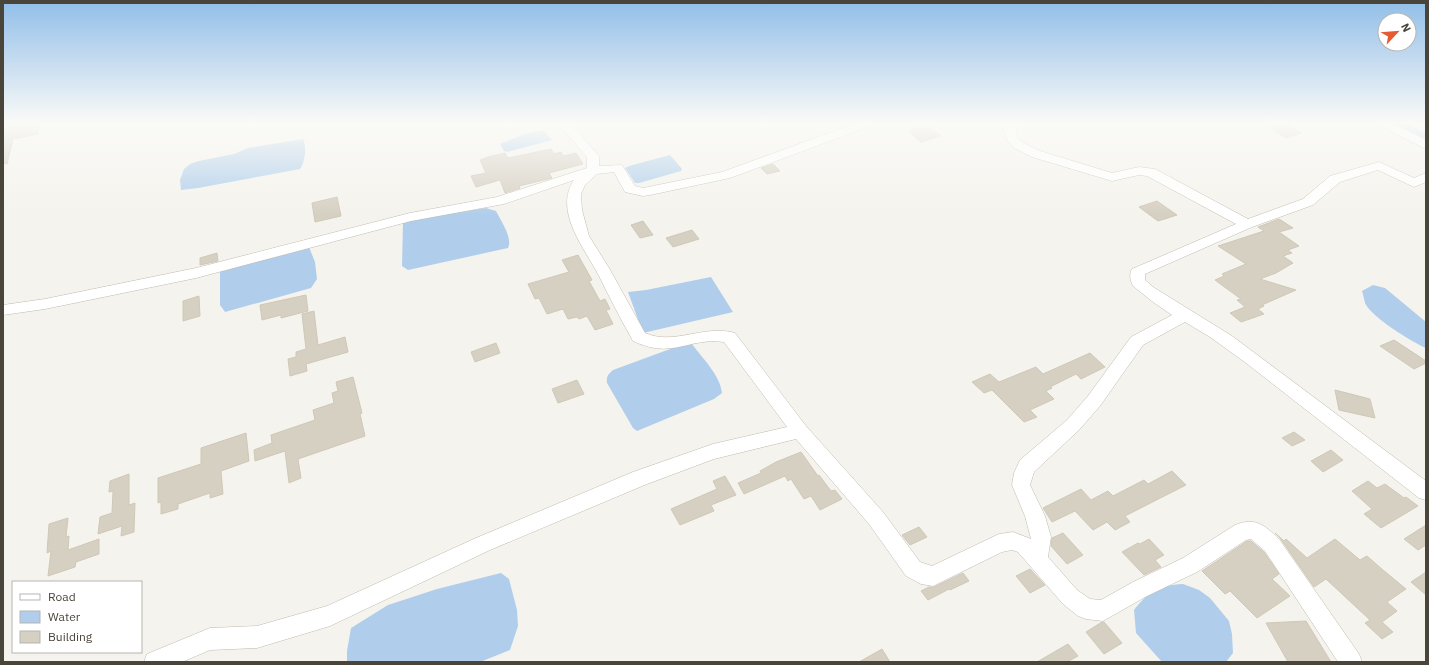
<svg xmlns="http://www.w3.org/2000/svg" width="1429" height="665" viewBox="0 0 1429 665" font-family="'IBM Plex Sans',sans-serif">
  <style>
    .water { fill: #b0ceeb }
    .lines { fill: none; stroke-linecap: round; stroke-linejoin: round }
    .canal { fill: #b0ceeb; fill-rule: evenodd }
    .building { fill: #d6d0c3; stroke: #d0c8b7 }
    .street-casing { stroke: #c0bbb0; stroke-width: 1 }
    .street { fill: #fff; fill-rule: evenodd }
  </style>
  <rect width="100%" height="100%" fill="#f5f3ed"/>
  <path class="water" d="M543,130L552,140L507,152L504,151L500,144L525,134Z
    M303,139C307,146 305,162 300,169L198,188L181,190L180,180L184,169L190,164L199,161L234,154L248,148Z
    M670,155L682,169L681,171L639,183H635L625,168L629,166Z
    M486,208L496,211C501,221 513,238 508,248L408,270L402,266L403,222L412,219Z
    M309,247L315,262L317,279L311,288L225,312L220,305V271Z
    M711,277L733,312L643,333L628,292L646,290Z
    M1373,285L1385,288L1426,322V348C1412,342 1371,317 1365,303C1364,299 1363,294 1362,291Z
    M688,344H692C703,359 720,375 722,393L714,399L637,431L633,428L607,383C606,377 608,374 613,370L681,345Z
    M501,573L509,579L517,610L518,626L510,650L480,662H347V651L351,628L388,605L437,589Z
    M1183,584L1199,590L1210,598L1229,621L1232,634L1233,653L1226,662H1162L1136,633L1134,610C1149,591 1159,585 1183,584Z"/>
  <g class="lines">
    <path class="canal" d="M1388,122H1402L1426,133V140L1390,124Z"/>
  </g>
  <path class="building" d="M3,122H41L38,134L13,139L7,164L3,163Z
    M1287,124L1302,133L1286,138L1270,128Z
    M927,126L941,136L921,142L908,131Z
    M551,149L554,154L561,152L563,156L576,153L583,164L549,173L552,178L519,186L520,188L505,193L500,180L476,187L471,176L486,173L480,160L488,157L505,153L508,158Z
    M773,164L780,171L767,174L761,168Z
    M337,197L341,216L315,222L312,203Z
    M1157,201L1177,215L1158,221L1139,207Z
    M1279,219L1293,228L1279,232L1299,246L1288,250L1292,253L1283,256L1293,263L1276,273L1260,279L1296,290L1262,305L1264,306L1258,309L1264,314L1241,322L1230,313L1245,307L1237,300L1241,299L1215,280L1224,276L1222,274L1246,264L1218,246L1264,231L1258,227Z
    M643,221L653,235L640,238L631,225Z
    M692,230L699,239L673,247L666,238Z
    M217,253L218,261L200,265V258Z
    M578,255L592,280L589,281L600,301L605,299L610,309L606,310L613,324L595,330L587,316L579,319L577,317L568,319L563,309L547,314L539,298L535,299L528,284L569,272L562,260Z
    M306,295L308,311L281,318V315L262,320L260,305Z
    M199,296L200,316L183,321V301Z
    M314,311L318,345L345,337L348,352L306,364L307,371L290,376L288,359L296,357V352L306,349L302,314Z
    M1394,340L1426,361V363L1414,369L1380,346Z
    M496,343L500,353L475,362L471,352Z
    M1090,353L1105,367L1081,379L1076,374L1050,387L1052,388L1046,391L1054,399L1030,410L1037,417L1024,422L992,390L984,393L972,382L990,374L999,382L1036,367L1043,374Z
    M353,377L362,413L360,414L365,436L298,459L301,478L289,483L285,451L255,461L254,450L272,443L271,435L315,420L313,410L334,403L332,393L338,391L336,382Z
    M577,380L584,394L558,403L552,389Z
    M1335,390L1370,399L1375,418L1339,410Z
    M1294,432L1305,440L1292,446L1282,438Z
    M246,433L249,461L221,471L223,494L210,498V493L178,504V509L161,514V502L158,503V478L201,464V448Z
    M1331,450L1343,460L1323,472L1311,461Z
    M801,452L818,476L819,475L831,491L835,490L842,499L820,510L811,496L804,499L791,479L788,481L785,476L744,494L738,483L761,473L760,471L776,462Z
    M1172,471L1186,485L1125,516L1130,522L1115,530L1107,522L1093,530L1075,511L1052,522L1043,508L1081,489L1091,500L1108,491L1113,496L1144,480L1148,484Z
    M129,474V505L135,503L134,532L121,536L122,526L98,534L100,517L112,513L113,491L109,492L110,481Z
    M725,476L736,495L711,505L714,511L680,525L671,509L717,489L713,481Z
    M1368,481L1377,488L1385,484L1404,498L1406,497L1418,506L1381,528L1364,514L1372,509L1352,491Z
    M68,518L66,537L69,536L68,550L99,539V554L76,562L75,567L48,576L51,551L47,553L49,524Z
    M1426,525V545L1418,550L1404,539Z
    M919,527L927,537L910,545L902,535Z
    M1063,533L1083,555L1067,564L1051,546L1052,538Z
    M1275,533L1284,541L1286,539L1307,558L1335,539L1360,560L1367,556L1383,570L1406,589L1387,602L1397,611L1382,622L1393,632L1382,639L1365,623L1370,620L1326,579L1314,587L1280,538Z
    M1149,539L1164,555L1155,560L1161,567L1144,575L1122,552L1138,543L1140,544Z
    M1247,541H1251L1264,552L1279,574L1272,579L1290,596L1257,618L1230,591L1225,594L1202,571Z
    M1030,569L1045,585L1030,593L1016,576Z
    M1426,572V595L1411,582Z
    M963,573L969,581L950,590L949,589L928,600L921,591L929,587H934Z
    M1306,621L1331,662H1288L1266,623Z
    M1102,622H1104L1122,643L1104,654L1086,632Z
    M1068,644L1078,656L1067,662H1037Z
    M882,649L890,662H859Z"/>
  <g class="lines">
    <defs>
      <path id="street" d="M557,122H569L599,156V166L622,165L635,186L643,188L722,172L859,122H875L873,125L730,178L650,195L643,196L625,192L614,172L597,174L585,185L581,194L582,210L589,236L609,268L645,333C674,346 704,324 735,333L806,426L883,512L920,562L932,566L999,534L1013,532L1031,539L1025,516L1012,485L1014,473L1020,460L1067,420L1088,396L1131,337L1172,315L1153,302L1133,286C1130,280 1129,274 1132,269L1236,224L1147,176L1139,175L1112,181L1032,157L1014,148L1008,142L1003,127L999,122H1011L1015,126L1018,138L1022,142L1040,151L1112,173L1139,167L1155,169L1248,219L1303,199L1330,176L1379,162L1414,178L1426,173V182L1414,187L1378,170L1340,182L1313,205L1252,227L1145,274V280L1153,287L1232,336L1426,481V500L1419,498L1246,363L1210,337L1185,322L1143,345L1100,406L1079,430L1034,472L1030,485L1045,516L1051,537L1048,557L1077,590L1090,599L1101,600L1133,582L1183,558L1235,525C1256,517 1264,525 1279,539L1359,654L1362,662H1338L1265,551L1251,539L1246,540L1197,572L1147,596L1103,621L1086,619L1078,616L1063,604L1018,552L1012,550L1002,552L933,586L921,584L906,576L869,524L796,439L714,459L647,484L490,550L330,626L257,648L210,650L182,662H144L147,654L210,628L257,626L327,606L476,538L633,472L713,444L787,427L724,342C688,337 673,360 633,341C621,320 610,298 599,276C585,249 553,211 574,180L504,204L411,221L196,278L45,309L3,315V305L45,299L196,268L410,213L497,197L587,168V157Z
        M1376,122H1390L1426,140V149L1378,125Z"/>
    </defs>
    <use href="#street" class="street-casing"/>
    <use href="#street" class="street"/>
  </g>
  <linearGradient id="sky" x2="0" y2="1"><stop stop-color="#91bee9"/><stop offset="0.57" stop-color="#fafaf7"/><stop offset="1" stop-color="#fafaf7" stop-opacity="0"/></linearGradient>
  <rect width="1429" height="215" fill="url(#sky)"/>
  <rect width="1429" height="665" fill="none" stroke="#49453b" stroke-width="8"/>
  <rect x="12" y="581" width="130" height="72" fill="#ffffff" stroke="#b6b5b1"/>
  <rect x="20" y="594" width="20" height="6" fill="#ffffff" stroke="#b6b5b1"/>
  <text x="48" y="601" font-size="12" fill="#49453b">Road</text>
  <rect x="20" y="611" width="20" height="12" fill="#b0ceeb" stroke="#b6b5b1"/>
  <text x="48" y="621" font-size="12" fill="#49453b">Water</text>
  <rect x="20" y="631" width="20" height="12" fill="#d6d0c3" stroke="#b6b5b1"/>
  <text x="48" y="641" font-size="12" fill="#49453b">Building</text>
  <g transform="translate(1397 32) rotate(64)"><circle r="19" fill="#ffffff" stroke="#b6b5b1"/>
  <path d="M0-3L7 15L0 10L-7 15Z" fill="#e75b32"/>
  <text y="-6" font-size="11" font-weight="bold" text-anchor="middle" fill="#49453b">N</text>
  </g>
</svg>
